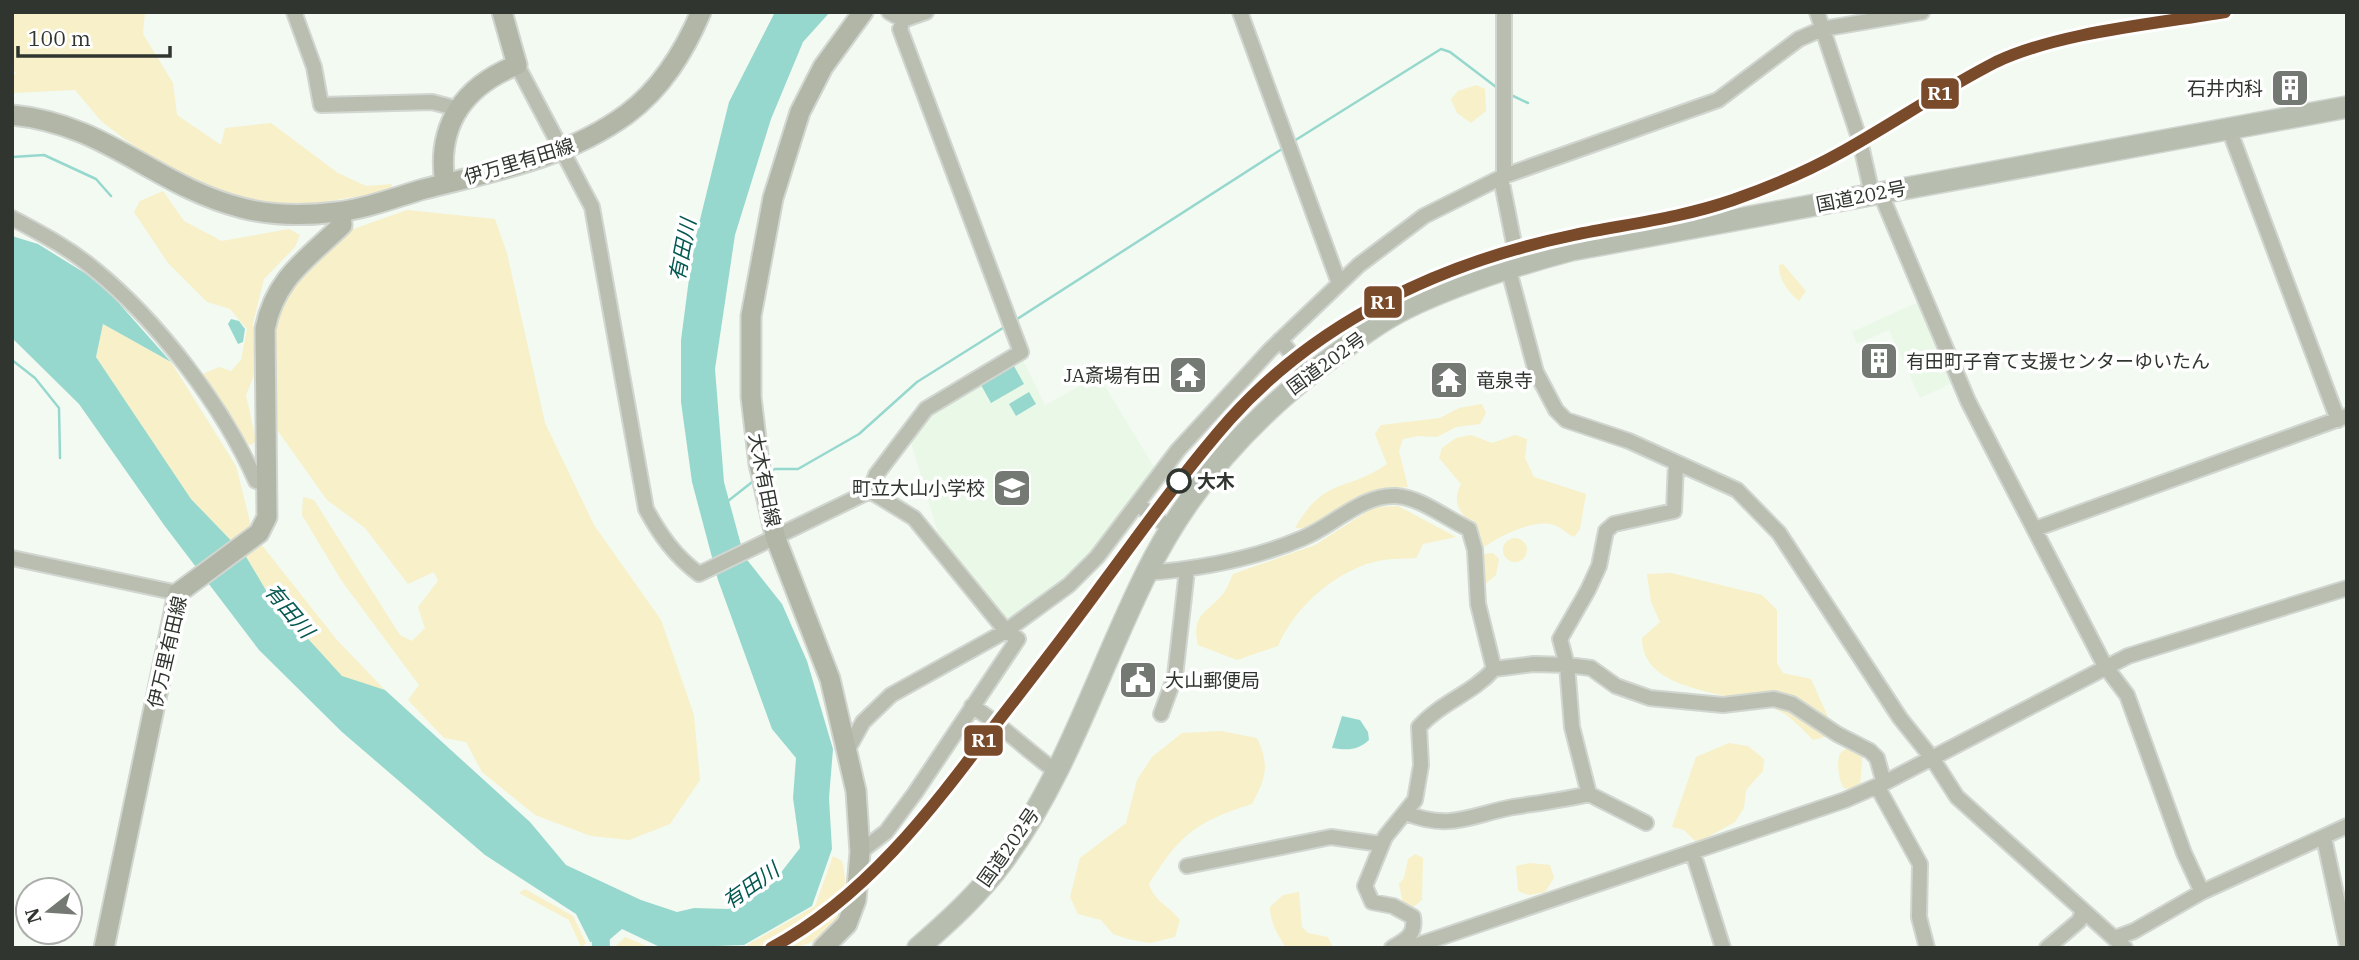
<svg xmlns="http://www.w3.org/2000/svg" width="2359" height="960" viewBox="0 0 2359 960" font-family="'IBM Plex Serif','Noto Sans JP',serif">
  <style>
    .built { fill: #eaf8e8 }
    .green { fill: #f7f0c8 }
    .water { fill: #97d8ce }
    .lines { fill: none; stroke-linecap: round; stroke-linejoin: round }
    .stream { stroke: #97d8ce; stroke-width: 2.5 }
    .river { stroke: #97d8ce; stroke-width: 18 }
    .minor-casing { stroke: #d1d6d0; stroke-width: 18 }
    .major-casing { stroke: #d1d6d0; stroke-width: 23 }
    .highway-casing { stroke: #d1d6d0; stroke-width: 24 }
    .minor { stroke: #b9beb1; stroke-width: 14 }
    .major { stroke: #b1b6a7; stroke-width: 19 }
    .highway { stroke: #b7bdaf; stroke-width: 21 }
    .rail-1-casing { stroke: #fff; stroke-width: 18 }
    .rail-1 { stroke: #7a4b2a; stroke-width: 12 }
    .stop-dot { fill: #fff; stroke: #30352f; stroke-width: 3.5 }
    .labels { text-anchor: middle; stroke-width: 7; stroke-linejoin: round; paint-order: stroke }
    .poi-label { font-size: 19px; fill: #30352f; stroke: #fff; text-anchor: end }
    .street-label { font-size: 19px; fill: #30352f; stroke: #fff }
    .stop-label { font-size: 19px; font-weight: bold; fill: #30352f; stroke: #fff; text-anchor: start }
    .water-label { font-size: 21px; font-style: italic; fill: #055851; stroke: #fff }
    .line-badge { stroke: #fff; stroke-width: 2.5 }
    .badge-label { font-size: 19px; text-anchor: middle; font-weight: bold; fill: #fff }
  </style>
  <rect width="100%" height="100%" fill="#f3faf2"/>
  <path class="built" d="M1918,302L1954,382L1920,398L1889,330L1857,344L1852,332Z
    M1022,358L1045,405L1096,377L1101,380L1156,470L1095,551L1066,581L1004,626L940,540L910,439L930,412Z"/>
  <path class="green" d="M12,12H145L143,34L173,83L177,115L221,145L225,128L271,123L338,173L366,186L392,184L391,191L293,207L230,198L177,174L127,141L101,121L75,90L12,93V75L17,73L12,70Z
    M1476,85L1485,89L1486,111L1471,123L1457,113L1451,99L1458,91Z
    M163,191L184,221L222,241L289,229L300,235L295,247L264,279L253,323L255,373L246,395L256,441L251,445L241,442L204,386L203,374L219,367L231,371L241,360L247,329L230,309L207,302L168,263L134,212L140,201Z
    M407,210L495,219L507,253L545,423L594,525L661,620L694,715L700,780L670,824L629,840L591,836L535,815L482,772L466,742L444,738L408,700L419,685L341,580L302,515L303,497L314,500L400,635L412,641L425,628L418,607L438,581L434,572L408,584L365,528L327,500L273,424L268,337L276,306L306,263L345,232Z
    M1783,264L1806,291L1799,301C1789,293 1778,279 1779,265Z
    M103,324L171,362L236,466L253,534L337,640L385,690L342,677L270,597L245,555L191,499L96,357Z
    M1482,404L1486,413L1480,424L1456,427L1437,437L1418,436L1403,439L1399,451L1408,487L1385,489L1364,496L1309,529L1295,528C1325,476 1345,493 1387,464L1375,434L1381,425L1440,418L1459,408Z
    M1471,435L1492,443L1515,435L1527,439L1525,458L1534,477L1586,494L1580,529L1574,537C1567,534 1561,527 1554,525C1533,518 1496,538 1480,550L1474,520L1466,519C1456,506 1454,498 1461,484L1439,458L1442,448L1456,438Z
    M1398,506L1456,537L1423,544L1416,558C1405,559 1394,558 1383,560C1339,567 1294,607 1278,646L1237,660L1198,645C1191,614 1206,614 1223,594C1227,589 1230,580 1233,574L1315,545L1374,507Z
    M1503 550a12 12 0 1 1 24 0a12 12 0 1 1-24 0Z
    M1493,553L1499,559L1496,575L1484,585L1482,572L1484,554Z
    M1671,573L1762,595L1777,610V663L1783,673L1811,679L1829,719L1828,736L1813,740C1805,732 1795,721 1785,714C1744,690 1642,698 1642,638L1660,622L1651,602L1647,574Z
    M1221,731L1257,738C1270,766 1266,777 1252,804C1195,822 1180,835 1149,884C1154,901 1169,906 1180,920L1175,937L1150,943L1128,939L1113,934L1101,920L1078,914L1070,897L1080,858L1126,823L1137,780L1152,757L1182,733Z
    M1729,743L1748,746L1764,759L1763,771L1746,790L1744,808L1735,822L1697,843L1684,830L1672,827L1696,757Z
    M1856,745L1863,748L1860,786L1855,790L1844,788C1839,782 1836,762 1840,754C1843,749 1851,747 1856,745Z
    M1415,854L1423,858L1422,900L1412,908L1403,903L1399,884L1404,878L1408,859Z
    M833,856L842,861C854,910 834,948 779,948L841,908L836,899L760,948H750L747,945L815,906Z
    M1530,863L1550,865L1554,878L1545,892L1529,895L1518,891L1516,866Z
    M525,889L573,916L586,943L581,947L569,920L519,893Z
    M1299,892L1302,927L1308,933L1328,937L1333,948H1286C1278,935 1270,923 1270,907L1283,895Z
    M625,937L651,948H614Z"/>
  <path class="water" d="M775,12H830L803,42L771,119L735,235L715,369L724,482L744,556L782,604L807,661L833,749L829,798L832,849L812,906L744,945L662,948L622,929L608,941L590,942L576,914L485,855L342,732L259,650L164,525L79,404L12,338V236L38,244L101,283L171,362L103,324L96,357L191,499L245,555L270,597L342,676L385,690L530,822L566,865L641,900L677,912L694,908L729,909L772,884L800,848L793,798L796,758L772,729L718,580L692,482L681,402V340L693,248L729,102Z
    M231,319L239,321L245,329L243,342L238,344L228,324Z
    M1014,366L1024,384L991,403L981,385Z
    M1029,392L1036,404L1016,416L1009,404Z
    M1342,716L1360,720L1368,732L1369,740C1357,751 1348,750 1332,748Z"/>
  <g class="lines">
    <path class="stream" d="M1509,94L1528,103
      M1294,141L1441,49L1450,52L1500,90
      M12,157L44,155L96,179L111,196
      M1014,321L1285,147
      M12,360L35,378L59,408L60,458
      M768,473L775,469H798L859,434L917,382L1006,326
      M728,501L756,479"/>
    <path class="river" d="M600,919L601,948"/>
    <defs>
      <path id="minor" d="M294,12L314,67L321,105L432,102L459,109
        M889,12L903,20L926,12
        M1240,12L1339,283
        M1504,12V176
        M1817,12L1860,141L1872,194
        M517,65L592,207L646,509C660,535 675,556 699,574L870,491L876,475L926,409L1021,352L900,29L903,20
        M2229,129L2338,420
        M1501,178L1518,264
        M1880,192L1968,401L2105,666L2127,695L2184,853L2202,892
        M12,218C40,233 69,248 94,269C158,321 223,406 256,481L266,484
        M1508,267L1536,372L1556,410L1566,420L1629,441L1737,490L1779,533L1900,718L1932,758L1957,797L2125,948
        M1280,340L1309,375
        M1137,504L1170,528
        M2035,529L2347,416
        M12,558L178,593
        M1146,573C1199,569 1254,559 1303,538C1333,526 1362,494 1396,496C1420,497 1447,519 1469,529L1475,550L1478,604L1494,669C1472,694 1441,702 1419,727L1421,765L1415,800L1385,837L1365,886L1372,902L1393,906L1413,917C1416,935 1406,940 1392,948
        M1494,669L1534,664L1567,665L1591,668L1616,686L1650,698L1723,705L1774,699L1792,704L1837,734L1870,751L1877,758L1884,783
        M972,706C1002,725 1027,751 1057,772
        M1161,714L1175,676L1187,570
        M848,749L863,722L891,695L1006,631L1069,585L1097,557L1178,450L1270,350L1359,265L1424,216L1504,176L1718,100L1799,39L1822,29L1922,12
        M1877,786L1920,864L1919,917L1927,948
        M1589,794L1572,727L1567,665L1560,639L1588,590L1599,566L1606,531L1614,524L1674,511L1676,463
        M1406,813C1450,831 1471,815 1513,807C1539,803 1564,800 1589,794L1646,823
        M2324,838L2347,945
        M860,852L886,832L915,793L1018,639L1006,631L914,518L870,491
        M1693,853L1723,948
        M1187,866L1331,837L1381,844
        M2115,938L2134,931L2202,892L2347,826
        M1409,948L1845,800L1884,783L2128,656L2347,588
        M2047,948L2079,921L2083,911"/>
      <path id="major" d="M12,115C107,124 155,186 242,208C273,216 305,216 337,212C366,209 396,197 424,189C495,171 567,158 627,114C662,88 684,52 701,12
        M445,184C436,125 464,86 517,65L502,12
        M104,948L178,593L259,533L267,517L265,329C275,278 307,259 342,225L341,212
        M823,948L847,924L856,900L860,852L856,791L830,679L776,539L759,464L751,397V316L773,198L800,112L823,67L863,12"/>
      <path id="highway" d="M918,948C948,922 979,894 1003,861C1067,774 1099,668 1147,572C1190,486 1250,419 1327,361C1352,342 1378,322 1406,308C1458,283 1515,265 1571,250L2347,107"/>
    </defs>
    <use href="#minor" class="minor-casing"/>
    <use href="#major" class="major-casing"/>
    <use href="#highway" class="highway-casing"/>
    <use href="#minor" class="minor"/>
    <use href="#major" class="major"/>
    <use href="#highway" class="highway"/>
    <defs>
      <path id="rail-1" d="M771,948C868,896 934,806 999,720C1034,675 1069,630 1103,583C1144,528 1184,471 1230,419C1320,319 1444,262 1574,235C1628,224 1681,218 1733,200C1770,187 1806,172 1840,153C1892,124 1943,89 1996,62C2060,32 2155,24 2225,12"/>
    </defs>
    <use href="#rail-1" class="rail-1-casing"/>
    <use href="#rail-1" class="rail-1"/>
  </g>
  <defs>
    <symbol id="building-square" viewBox="-11 -11 22 22"><rect x="-9" y="-9" width="18" height="18" rx="4" fill="#747a73" stroke="#fff"/><path d="M-4-6H4V6H1V3H-1V6H-4ZM-2.5-4.3h1.7v1.8h-1.7ZM.8-4.3h1.7v1.8H.8ZM-2.5-1h1.7V.8h-1.7ZM.8-1h1.7V.8H.8Z" fill="#fff"/></symbol>
    <symbol id="temple-square" viewBox="-11 -11 22 22"><rect x="-9" y="-9" width="18" height="18" rx="4" fill="#747a73" stroke="#fff"/><path d="M0-6L5-2H3V0L6.5 2.5H4V6H1.5V3h-3V6H-4V2.5H-6.5L-3 0V-2H-5Z" fill="#fff"/></symbol>
    <symbol id="school-square" viewBox="-11 -11 22 22"><rect x="-9" y="-9" width="18" height="18" rx="4" fill="#747a73" stroke="#fff"/><path d="M0-5L7-2L0 1L-7-2ZM-4 1L0 2.5L4 1V4Q0 6-4 4Z" fill="#fff"/></symbol>
    <symbol id="civic-square" viewBox="-11 -11 22 22"><rect x="-9" y="-9" width="18" height="18" rx="4" fill="#747a73" stroke="#fff"/><path d="M-.6-6.5H3V-4.5H.6V-3L4-1V1h2V6H-6V1h2V-1L-.6-3ZM-1.2 2.5V6h2.4V2.5Z" fill="#fff"/></symbol>
  </defs>
  <g fill-rule="evenodd">
    <use href="#building-square" x="2268" y="66" width="44" height="44"/>
    <use href="#building-square" x="1857" y="339" width="44" height="44"/>
    <use href="#temple-square" x="1166" y="353" width="44" height="44"/>
    <use href="#temple-square" x="1427" y="358" width="44" height="44"/>
    <use href="#school-square" x="990" y="466" width="44" height="44"/>
    <use href="#civic-square" x="1116" y="658" width="44" height="44"/>
  </g>
  <circle class="stop-dot" cx="1179" cy="481" r="11"/>
  <g class="labels">
    <g class="poi-label">
      <text x="2263" y="95">石井内科</text>
      <text x="1906" y="368" text-anchor="start">有田町子育て支援センターゆいたん</text>
      <text x="1161" y="382">JA斎場有田</text>
      <text x="1476" y="387" text-anchor="start">竜泉寺</text>
      <text x="985" y="495">町立大山小学校</text>
      <text x="1165" y="687" text-anchor="start">大山郵便局</text>
    </g>
    <g class="street-label">
      <text transform="translate(519 161) rotate(-17)" y="7">伊万里有田線</text>
      <text transform="translate(1861 196) rotate(-11)" y="7">国道202号</text>
      <text transform="translate(1326 363) rotate(-36)" y="7">国道202号</text>
      <text transform="translate(765 480) rotate(79)" y="7">大木有田線</text>
      <text transform="translate(167 652) rotate(-77)" y="7">伊万里有田線</text>
      <text transform="translate(1008 847) rotate(-55)" y="7">国道202号</text>
    </g>
    <g class="stop-label">
      <text x="1197" y="488">大木</text>
    </g>
    <g class="water-label">
      <text transform="translate(683 250) rotate(-79)" y="7">有田川</text>
      <text transform="translate(289 611) rotate(50)" y="7">有田川</text>
      <text transform="translate(751 886) rotate(-35)" y="7">有田川</text>
    </g>
  </g>
  <g class="line-badge">
    <rect x="1920" y="77" width="40" height="33" rx="7" fill="#7a4b2a"/>
    <rect x="1363" y="285" width="40" height="34" rx="7" fill="#7a4b2a"/>
    <rect x="963" y="724" width="41" height="33" rx="7" fill="#7a4b2a"/>
  </g>
  <g class="badge-label">
    <text x="1940" y="100">R1</text>
    <text x="1383" y="309">R1</text>
    <text x="984" y="747">R1</text>
  </g>
  <rect width="2359" height="960" fill="none" stroke="#30352f" stroke-width="28"/>
  <g transform="translate(49 911) rotate(253)"><circle r="33" fill="#ffffff" stroke="#acaeac" stroke-width="2"/>
  <path d="M0-5L12 26L0 18L-12 26Z" fill="#747a73"/>
  <text y="-10" font-size="19" font-weight="bold" text-anchor="middle" fill="#30352f">N</text>
  </g>
  <path d="M18 46v10h152v-10" fill="none" stroke="#30352f" stroke-width="3.5"/>
  <text x="28" y="46" font-size="21" fill="#30352f" stroke="#ffffff" stroke-width="5" paint-order="stroke">100 m</text>
</svg>
